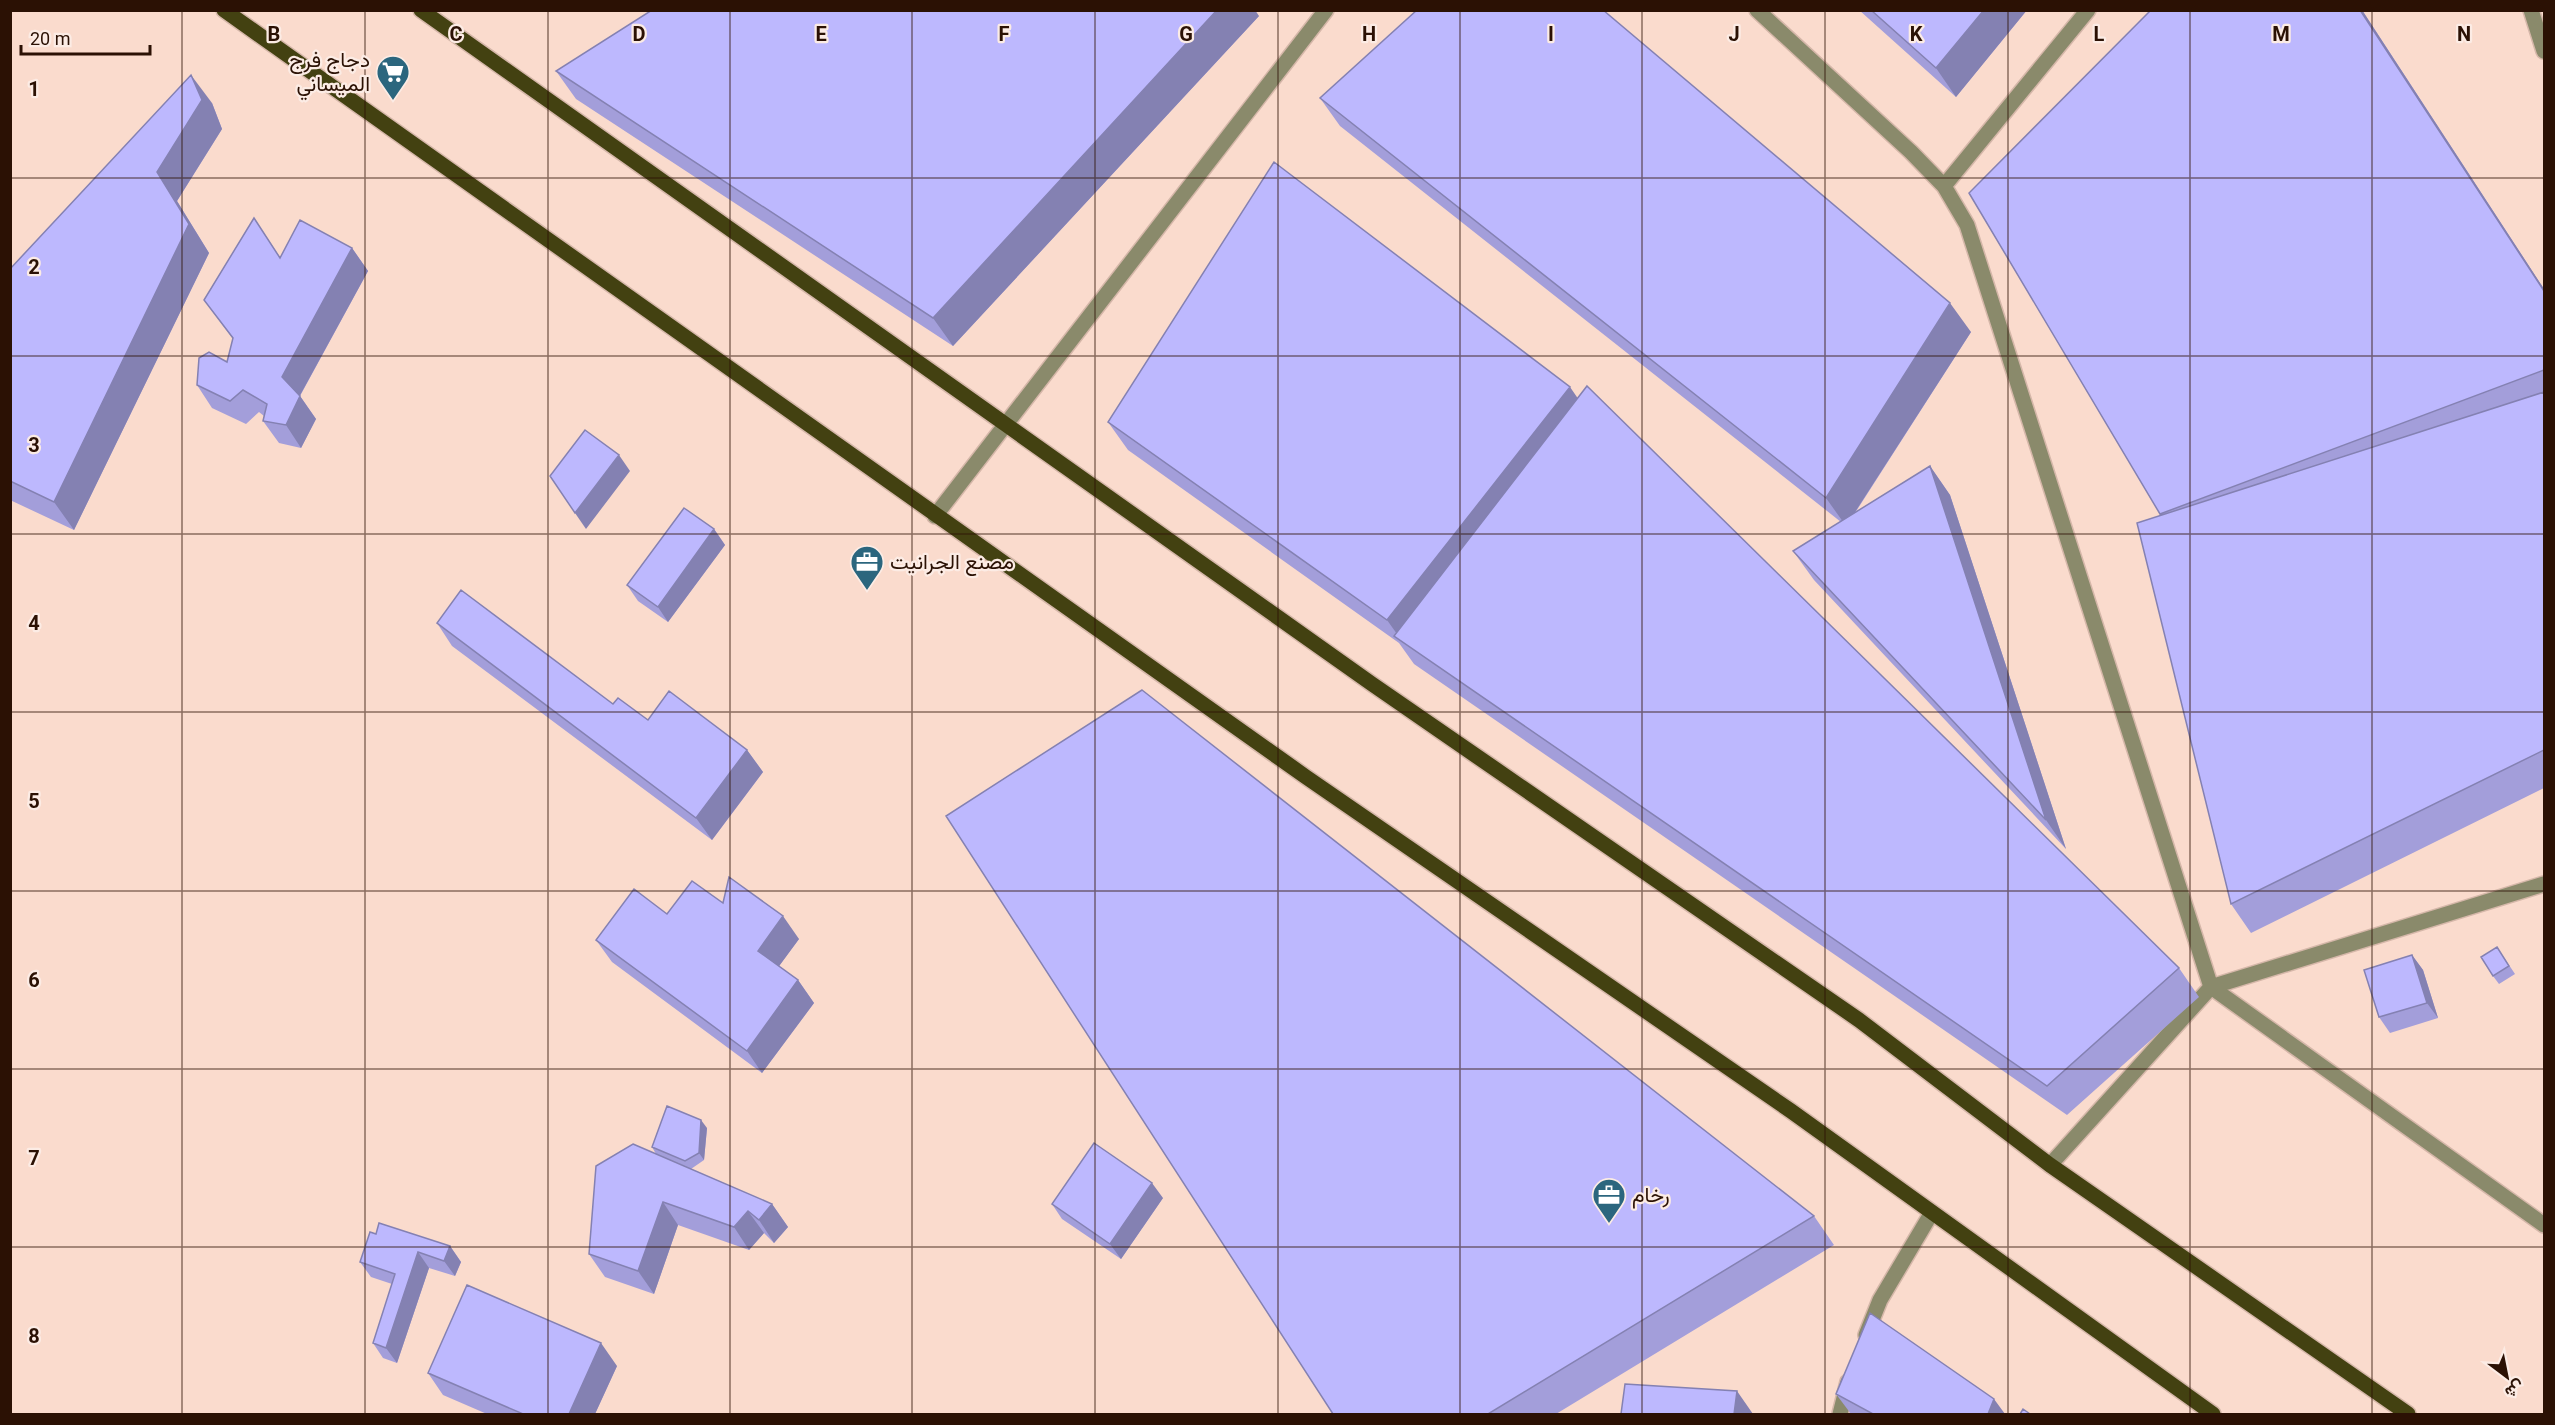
<svg xmlns="http://www.w3.org/2000/svg" width="2555" height="1425" viewBox="0 0 2555 1425" font-family="Roboto,Vazirmatn,sans-serif">
  <style>
    .lines { fill: none; stroke-linecap: round; stroke-linejoin: round }
    .minor-casing { stroke: #d5b7a9; stroke-width: 18 }
    .major-casing { stroke: #d5b7a9; stroke-width: 18 }
    .minor { stroke: #8a8a6b; stroke-width: 15 }
    .major { stroke: #434111; stroke-width: 15 }
    .wall { fill: #a39eda }
    .shaded-wall { fill: #8481b2 }
    .building { fill: #bdb8fe; stroke: #8481b2; stroke-width: 1.5 }
    .grid { fill: none; stroke: #2b1104; stroke-width: 1.5; stroke-opacity: 0.55 }
    .labels { text-anchor: middle; stroke-width: 4.5; stroke-linejoin: round; paint-order: stroke }
    .poi-label { font-size: 21px; fill: #2b1104; stroke: #fcece5; text-anchor: start }
    .grid-label { font-size: 20px; text-anchor: middle; font-weight: bold; fill: #2b1104; stroke: #fcece5; stroke-width: 4.5; stroke-linejoin: round; paint-order: stroke }
  </style>
  <rect width="100%" height="100%" fill="#fadbcd"/>
  <g class="lines">
    <defs>
      <path id="minor" d="M1757,10L1911,152L1944,186L1967,225L2211,987L2544,1225
        M2531,10L2544,51
        M1944,186L2088,10
        M935,516L1326,10
        M2050,1165L2211,987L2544,884
        M1866,1335L1880,1300L1931,1214
        M1840,1414L1848,1382"/>
      <path id="major" d="M224,10L1306,777L1791,1111L2213,1414
        M421,10L1372,684L1859,1020L2050,1165L2408,1414"/>
    </defs>
    <use href="#minor" class="minor-casing"/>
    <use href="#major" class="major-casing"/>
    <use href="#minor" class="minor"/>
    <use href="#major" class="major"/>
  </g>
  <path class="wall" d="M1859,10H2027L1956,97Z
    M2151,10H2362L2544,289V788L2251,933L2231,904L2161,515L1969,193Z
    M1259,16L953,346L576,99L556,71Z
    M1320,98L1971,332L1855,513L1930,466L1950,495L2066,849L1814,580L1793,551L1841,522L1340,126Z
    M212,103L222,129L177,201L209,253L74,530L10,500V269Z
    M254,218L280,257L352,248L368,271L300,396L316,419L301,448L279,443L263,421L264,416L259,412L246,424L212,408L197,385L227,362L233,339L204,300Z
    M1577,398L2179,968L2199,997L2067,1115L1414,664L1399,643L1128,450L1108,422Z
    M714,529L725,545L668,622L638,601L627,585Z
    M437,623L648,720L747,750L763,772L712,840L452,646Z
    M723,903L799,939L779,966L798,980L814,1003L762,1073L612,962L596,940L667,914Z
    M2497,947L2515,974L2499,984L2493,976Z
    M2412,955L2423,970L2438,1018L2390,1033L2379,1017Z
    M707,1128L704,1160L691,1169L772,1204L788,1227L774,1243L764,1233L749,1250L678,1225L654,1294L605,1277L589,1254L656,1154L652,1147Z
    M1163,1198L1121,1259L1062,1219L1052,1204Z
    M1814,1216L1834,1245L1556,1414H1333Z
    M376,1234L450,1246L461,1262L455,1276L429,1268L397,1363L383,1358L373,1343L392,1284L371,1277L360,1262Z
    M617,1366L595,1414H487L443,1395L428,1373Z
    M1836,1394L2005,1414H1851Z"/>
  <path class="shaded-wall" d="M1217,10H1255L1259,16L953,346L933,318Z
    M1984,10H2027L1956,97L1936,68Z
    M2360,10H2362L2544,289V291Z
    M191,75L212,103L222,129L177,201L209,253L74,530L54,502L157,172Z
    M352,248L368,271L298,399L282,377Z
    M1950,303L1971,332L1846,526L1826,498Z
    M1570,387L1590,416L1402,641L1387,620Z
    M300,396L316,419L301,448L286,425Z
    M619,455L630,471L586,529L575,513Z
    M1930,466L1950,495L2066,849L2046,820Z
    M714,529L725,545L668,622L658,607Z
    M747,750L763,772L712,840L696,818Z
    M783,916L799,939L774,973L758,951Z
    M2412,955L2423,970L2438,1018L2427,1003Z
    M798,980L814,1003L762,1073L747,1051Z
    M701,1120L707,1128L704,1160L699,1153Z
    M1152,1183L1163,1198L1121,1259L1110,1244Z
    M663,1202L678,1225L654,1294L638,1271Z
    M772,1204L788,1227L774,1243L759,1220Z
    M748,1211L764,1233L749,1250L734,1227Z
    M450,1246L461,1262L455,1276L444,1261Z
    M418,1252L429,1268L397,1363L386,1348Z
    M601,1343L617,1366L595,1414H569Z
    M1737,1391L1753,1414H1734Z
    M1994,1399L2005,1414H1988Z"/>
  <path class="building" d="M652,10H1217L933,318L556,71Z
    M1417,10H1603L1950,303L1826,498L1320,98Z
    M1871,10H1984L1936,68Z
    M2151,10H2360L2544,291V370L2160,514L1969,193Z
    M191,75L202,100L157,172L189,224L54,502L10,481V269Z
    M1274,162L1570,387L1387,620L1108,422Z
    M254,218L280,258L300,220L352,248L282,377L300,396L286,425L263,421L267,404L243,390L230,401L197,385L199,358L209,352L227,362L233,338L204,300Z
    M1587,386L2179,968L2047,1086L1394,636Z
    M2544,392V750L2231,904L2137,523Z
    M585,430L619,455L575,513L550,476Z
    M1930,466L2046,820L1793,551Z
    M684,508L714,529L658,607L627,585Z
    M461,590L613,704L618,698L648,720L669,691L747,750L696,818L437,623Z
    M1142,690L1814,1216L1488,1414H1333L946,816Z
    M729,877L783,916L758,951L798,980L747,1051L596,940L634,889L667,914L692,881L723,903Z
    M2497,947L2509,966L2493,976L2481,957Z
    M2412,955L2427,1003L2379,1017L2364,970Z
    M667,1106L701,1120L699,1153L685,1161L652,1147Z
    M1094,1143L1152,1183L1110,1244L1052,1204Z
    M633,1144L772,1204L759,1220L748,1211L734,1227L663,1202L638,1271L589,1254L596,1166Z
    M379,1223L450,1246L444,1261L418,1252L386,1348L373,1343L395,1274L360,1262L370,1232L376,1234Z
    M467,1285L601,1343L569,1414H523L428,1373Z
    M1870,1313L1994,1399L1988,1414H1873L1836,1394Z
    M1625,1384L1737,1391L1734,1414H1621Z
    M2023,1409L2030,1414H2020Z"/>
  <path class="grid" d="M182,10V1414M365,10V1414M548,10V1414M730,10V1414M912,10V1414M1095,10V1414M1278,10V1414M1460,10V1414M1642,10V1414M1825,10V1414M2008,10V1414M2190,10V1414M2372,10V1414M10,178H2544M10,356H2544M10,534H2544M10,712H2544M10,891H2544M10,1069H2544M10,1247H2544"/>
  <defs>
    <symbol id="supermarket-pin" viewBox="-11 -11 22 30"><path d="M0 17L-7.5 6A9.5 9.5 0 1 1 7.5 6Z" fill="#2b667e" stroke="#fcece5"/><path d="M-6-5.5h2.5l.6 2H6L4.5 2H-2.5L-4.4-4H-6ZM-1.5 3.2a1.3 1.3 0 1 0 .1 0ZM3 3.2a1.3 1.3 0 1 0 .1 0Z" fill="#fff"/></symbol>
    <symbol id="office-pin" viewBox="-11 -11 22 30"><path d="M0 17L-7.5 6A9.5 9.5 0 1 1 7.5 6Z" fill="#2b667e" stroke="#fcece5"/><path d="M-6-3h4V-5.5h4V-3h4V5H-6ZM-1-4.5V-3h2v-1.5ZM-6 0V1H6V0Z" fill="#fff"/></symbol>
  </defs>
  <g fill-rule="evenodd">
    <use href="#supermarket-pin" x="374" y="53" width="38" height="52"/>
    <use href="#office-pin" x="848" y="543" width="38" height="52"/>
    <use href="#office-pin" x="1590" y="1176" width="38" height="52"/>
  </g>
  <g class="labels">
    <g class="poi-label">
      <text x="370" y="67" text-anchor="end">دجاج فرج<tspan x="370" dy="24">الميساني</tspan></text>
      <text x="890" y="569">مصنع الجرانيت</text>
      <text x="1632" y="1202">رخام</text>
    </g>
  </g>
  <g class="grid-label">
    <text x="274" y="41">B</text>
    <text x="456" y="41">C</text>
    <text x="639" y="41">D</text>
    <text x="821" y="41">E</text>
    <text x="1004" y="41">F</text>
    <text x="1186" y="41">G</text>
    <text x="1369" y="41">H</text>
    <text x="1551" y="41">I</text>
    <text x="1734" y="41">J</text>
    <text x="1916" y="41">K</text>
    <text x="2099" y="41">L</text>
    <text x="2281" y="41">M</text>
    <text x="2464" y="41">N</text>
    <text x="34" y="96">1</text>
    <text x="34" y="274">2</text>
    <text x="34" y="452">3</text>
    <text x="34" y="630">4</text>
    <text x="34" y="808">5</text>
    <text x="34" y="987">6</text>
    <text x="34" y="1165">7</text>
    <text x="34" y="1343">8</text>
  </g>
  <rect width="2555" height="1425" fill="none" stroke="#2b1104" stroke-width="24"/>
  <g transform="translate(2507 1377) rotate(148)" stroke="#fcece5" stroke-width="4.5" paint-order="stroke">
  <path d="M0-4.5L10 22L0 15L-10 22Z" fill="#2b1104"/>
  <text y="-9" font-size="16" font-weight="bold" text-anchor="middle" fill="#2b1104">ش</text>
  </g>
  <path d="M21 45v9h129v-9" fill="none" stroke="#2b1104" stroke-width="3"/>
  <text x="30" y="45" font-size="18" fill="#2b1104" stroke="#fcece5" stroke-width="4.5" paint-order="stroke">20 m</text>
</svg>
